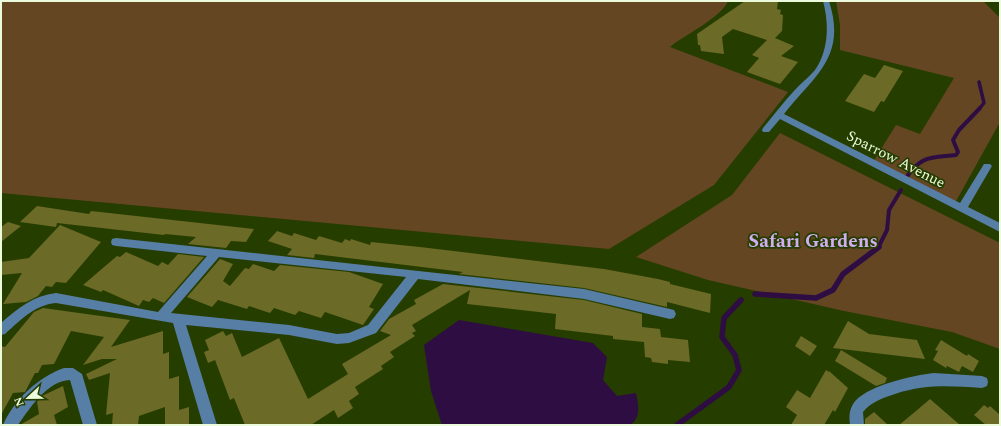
<svg xmlns="http://www.w3.org/2000/svg" width="1001" height="426" viewBox="0 0 1001 426" font-family="Spectral,serif">
  <style>
    .green { fill: #644623 }
    .water { fill: #2e0d43 }
    .lines { fill: none; stroke-linecap: round; stroke-linejoin: round }
    .stream-far2 { stroke: #2e0d43; stroke-width: 3.5 }
    .stream-far1 { stroke: #2e0d43; stroke-width: 4 }
    .stream { stroke: #2e0d43; stroke-width: 5.5 }
    .building { fill: #6b6a26 }
    .minor { fill: #577ea4; fill-rule: evenodd }
    .labels { text-anchor: middle; stroke-width: 3.5; stroke-linejoin: round; paint-order: stroke }
    .street-label { font-size: 15px; fill: #ebfbdb; stroke: #263d00 }
    .district-label { font-size: 19px; font-weight: bold; fill: #d2aef1; stroke: #263d00 }
  </style>
  <rect width="100%" height="100%" fill="#263d00"/>
  <path class="green" d="M1,1H728C721,18 684,35 670,47L788,92L714,185L609,249L1,193Z
    M836,1H983L1000,18V122L955,203L873,162L896,125L920,134L954,78L840,50V25Z
    M780,133L1000,243V349L952,332L844,311L708,280L636,257L732,195Z"/>
  <path class="water" d="M459,320L593,343L607,357L603,380L617,396L636,393C638,403 642,418 630,425H442L431,391L424,345Z"/>
  <g class="lines">
    <path class="stream-far2" d="M979,82L984,103L979,109"/>
    <path class="stream-far1" d="M906,178C921,155 931,158 956,155L958,152L953,140L959,130L980,108
      M878,248L887,230L889,210L901,190"/>
    <path class="stream" d="M755,294L816,298L833,290L843,274L879,247
      M677,425L729,387L739,370L735,355L722,337L724,318L741,300"/>
  </g>
  <path class="building" d="M745,1H778L777,9L781,10L780,14L783,15L782,31L775,38L794,46L781,56L798,62L780,84L747,72L759,58L752,55L767,40L733,29L722,37L724,54L701,51L700,45H698L697,34Z
    M884,65L903,71L884,102L881,101L874,112L845,101L864,74L875,78Z
    M37,206L89,214L91,211L254,229L246,242L231,241L226,248L188,244L196,237L165,234L164,235L57,223L56,227L20,222Z
    M8,222L21,226L1,242V227Z
    M60,225L101,242L66,283L56,282L52,287L46,286L38,296L26,302L3,304L22,273L1,275V262L29,258Z
    M277,231L292,236L294,233L316,240L319,236L342,243L345,239L350,241L351,239L370,245L371,242L420,247L604,269L658,279L670,282V284L711,294L710,313L667,302V307L584,288L459,274L463,272L315,254L314,258L287,255L292,249L268,241Z
    M126,252L158,266L162,262L168,265L178,254L204,257L164,303L153,298L149,302L143,300L139,306L103,290L101,292L83,285L117,256L120,257Z
    M220,259L233,264L223,281L230,286L245,268L249,269L253,264L274,271L280,265L349,272L383,284L369,307L374,309L363,325L325,312L321,318L299,311L295,315L274,308L270,313L249,306L247,309L218,300L212,307L187,297Z
    M443,284L584,300L642,314V327L660,329L661,337L688,340L690,362L668,360V364L652,362L651,358L645,357L644,342L613,339V336L555,329L556,314L467,304L470,290L412,325L416,331L412,333L415,336L390,352L394,357L381,366L383,369L355,387L359,394L349,401L353,408L338,418L334,410L311,425H245L234,398L230,400L215,360L208,363L204,352L209,350L205,340L223,331L226,336L232,333L242,357L279,338L308,399L348,374L342,364L391,335L380,331L389,319L416,304L414,300Z
    M43,308L130,320L111,347L163,331V354L169,352V379L179,376V410L189,407V425H165V407L139,416L138,425H112L113,413L106,415L110,373L89,380L86,374L117,359H102L83,365L104,337L71,331L54,364L42,365L38,373H35L25,392L13,393L1,415V346L5,347L34,312Z
    M848,321L869,334L917,340L925,359L833,348Z
    M801,336L817,346L810,356L795,346Z
    M941,340L967,356L968,354L979,361L973,372L962,366L959,372L947,366L946,368L933,360L938,351L935,350Z
    M841,350L887,378L885,383L876,386L835,361Z
    M826,370L829,372V371L848,388L835,412L833,410L824,425H791L797,415L786,407L797,390L810,398Z
    M63,386L68,407L54,415L57,425H20L39,414L37,402L42,396Z
    M930,399L960,425H899L916,411Z
    M984,405L988,408L990,406L1000,415V425H986L974,415Z
    M874,412L888,425H865V419Z"/>
  <g class="lines">
    <path class="minor" d="M823,1H829C847,57 815,75 784,114L960,203L984,164H990L992,166L968,207L1000,223V232L780,119L769,132H763L762,130L763,128C773,116 782,104 793,92C800,84 808,78 815,70C829,50 829,23 823,1Z
      M116,238L584,289L670,309L674,310L676,314L674,318L670,319L584,299L418,279L376,333L349,343L337,344L289,335L186,325L217,425H203L173,323L56,303C34,305 21,320 5,334L1,335V323C18,308 33,296 56,293L158,312L207,256L116,246L112,245L111,242L112,239ZM219,257L406,277L368,325L349,333L337,334L289,325L171,313Z
      M64,368H73L82,374L97,425H83L70,380C47,381 30,408 18,425H3C14,400 38,377 64,368Z
      M934,373L982,376L987,378L988,382L987,386L982,388C950,386 926,384 895,394C883,398 871,402 863,412L864,425H850C849,417 849,411 853,404C864,386 914,375 934,373Z"/>
  </g>
  <g class="labels">
    <g class="street-label">
      <text transform="translate(896 159) rotate(27)" y="5">Sparrow Avenue</text>
    </g>
    <g class="district-label">
      <text x="813" y="247">Safari Gardens</text>
    </g>
  </g>
  <rect width="1001" height="426" fill="none" stroke="#ebfbdb" stroke-width="4"/>
  <g transform="translate(28 398) rotate(248)" stroke="#263d00" stroke-width="3" paint-order="stroke">
  <path d="M0-3L7 15L0 10L-7 15Z" fill="#ebfbdb"/>
  <text y="-6" font-size="11" font-weight="bold" text-anchor="middle" fill="#ebfbdb">N</text>
  </g>
</svg>
